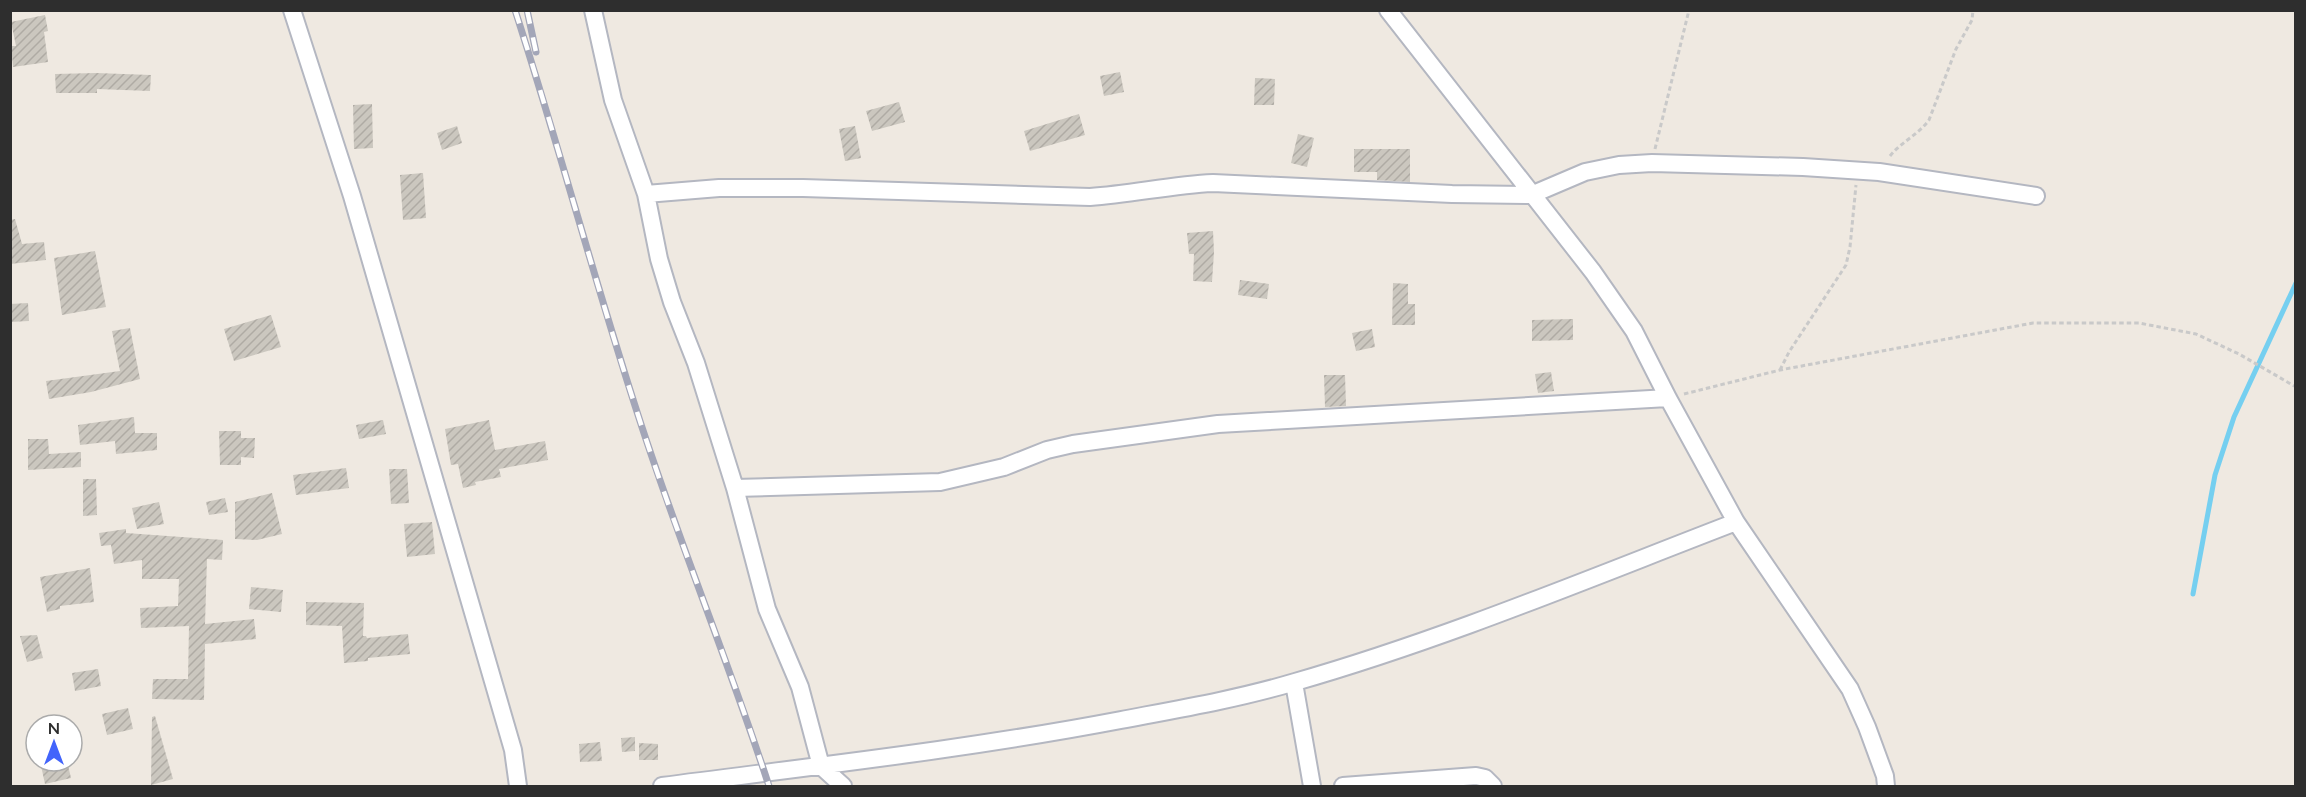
<svg xmlns="http://www.w3.org/2000/svg" width="2306" height="797" viewBox="0 0 2306 797" font-family="Lato,sans-serif">
  <style>
    .lines { fill: none; stroke-linecap: round; stroke-linejoin: round }
    .stream { stroke: #75cff0; stroke-width: 5 }
    .building { fill: url(#building-hatch) }
    .minor-casing { stroke: #b4b7c1; stroke-width: 20 }
    .path { stroke: #c9c9c9; stroke-width: 3; stroke-dasharray: 4.5 3; stroke-linecap: butt }
    .minor { stroke: #fff; stroke-width: 16 }
    .rail-casing { stroke: #a3a6b8; stroke-width: 7 }
    .rail { stroke: #fff; stroke-width: 4.5; stroke-dasharray: 14; stroke-linecap: butt }
  </style>
  <defs>
    <pattern id="building-hatch" width="6" height="6" patternUnits="userSpaceOnUse" patternTransform="scale(1.5)"><rect width="6" height="6" fill="#cbc7bf"/><path d="M-1 1l2-2M0 6l6-6M5 7l2-2" fill="none" stroke="#afaba4"/></pattern>
  </defs>
  <rect width="100%" height="100%" fill="#efe9e1"/>
  <g class="lines">
    <path class="stream" d="M2193,594L2215,475L2234,417L2296,283"/>
  </g>
  <path class="building" d="M45,15L48,31L44,32L48,62L13,67L11,46H16L11,22Z
    M1120,72L1124,92L1104,96L1100,76Z
    M96,73L151,75L150,91L97,89V93H56L55,74Z
    M1255,78L1275,79L1274,105H1254Z
    M899,102L905,122L872,131L866,111Z
    M372,104L373,148L354,149L353,105Z
    M1079,114L1085,135L1030,151L1024,131Z
    M457,126L462,143L442,150L437,133Z
    M855,126L861,158L845,161L839,129Z
    M1298,134L1314,138L1307,167L1291,163Z
    M1354,149H1410V182L1377,180V172H1354Z
    M423,173L426,218L403,220L400,175Z
    M15,219L22,244L44,242L46,260L10,264V220Z
    M1213,231L1214,252L1212,282L1193,281L1194,254H1189L1187,233Z
    M95,251L106,307L62,315L54,258Z
    M1240,280L1269,284L1267,299L1238,295Z
    M1393,283L1408,284V304H1415V325H1392Z
    M28,303L29,321L10,322V304Z
    M271,315L281,347L234,361L224,329Z
    M1573,319V340L1532,341V320Z
    M130,328L140,379L91,392L49,399L46,381L120,371L112,331Z
    M1372,329L1375,347L1356,351L1352,333Z
    M1551,372L1554,391L1538,393L1535,374Z
    M1324,375H1345L1346,406L1325,407Z
    M134,417L135,433H157V450L116,454L115,441L80,445L78,425Z
    M383,420L386,434L359,439L356,425Z
    M489,420L495,450L545,441L548,460L499,469L501,477L475,482L476,485L463,488L458,464L451,465L445,429Z
    M219,431H241V438H255L254,458L241,457V465H220Z
    M28,439H48L49,454L81,452V467L28,470Z
    M346,468L349,488L296,495L293,475Z
    M389,469H407L409,503L391,504Z
    M83,479H96L97,515L83,516Z
    M272,493L282,534L257,540L235,539V502Z
    M225,498L228,512L209,515L206,502Z
    M159,502L164,524L137,529L132,508Z
    M432,522L435,554L407,557L404,524Z
    M126,529V533L223,540L222,560L207,559L205,624L254,619L256,639L205,644L204,700L152,699L153,679H188L189,626L141,628L140,608L178,606L179,579H142V560L114,564L111,545L101,546L99,533Z
    M90,568L94,602L60,606V609L47,612L40,577Z
    M251,587L283,590L281,612L249,609Z
    M306,602L364,603L363,636H366L367,638L408,634L410,654L368,658V661L344,663L342,626L306,625Z
    M37,635L43,658L27,662L20,636Z
    M98,669L101,686L75,691L72,673Z
    M128,708L133,729L107,735L102,714Z
    M155,716L173,779L151,785L152,717Z
    M635,737V751L622,752L621,738Z
    M600,742L602,761L580,762L579,744Z
    M639,743L658,744V760H639Z
    M40,761H67L71,778L45,784Z"/>
  <g class="lines">
    <defs>
      <path id="minor" d="M292,10L352,196L513,750L518,786
        M593,10L613,100L646,194L659,259L672,302L696,363L735,488L767,609L800,687L821,766L843,786
        M1388,10L1593,272L1634,331L1668,398L1736,522L1850,689L1867,727L1885,776L1886,786
        M646,194L719,188H803L1090,197C1132,194 1172,185 1213,183L1452,194L1531,195L1585,172L1619,165L1652,163L1803,167L1879,172L2036,196
        M735,488L940,482L1004,467L1047,450L1073,444L1218,424L1668,398
        M1294,683L1312,786
        M662,786C815,766 969,749 1121,720C1179,709 1238,699 1295,682C1445,639 1590,578 1736,522
        M1343,786L1476,776L1485,778L1493,786"/>
    </defs>
    <use href="#minor" class="minor-casing"/>
    <path class="path" d="M1655,149L1689,10
      M1890,156C1901,142 1918,135 1929,120L1956,49L1972,20L1973,10
      M1780,370L1789,352L1846,265L1850,247L1856,185
      M1684,394L1780,370L2033,323H2139L2196,334L2239,354L2296,387"/>
    <use href="#minor" class="minor"/>
    <defs>
      <path id="rail" d="M515,10C559,146 595,283 639,418C679,542 729,663 769,786
        M527,10L536,52"/>
    </defs>
    <use href="#rail" class="rail-casing"/>
    <use href="#rail" class="rail"/>
  </g>
  <rect width="2306" height="797" fill="none" stroke="#2e2e2e" stroke-width="24"/>
  <g transform="translate(54 743)"><circle r="28" fill="#ffffff" stroke="#ababab" stroke-width="1.5"/>
  <path d="M0-4.5L10 22L0 15L-10 22Z" fill="#4264fb"/>
  <text y="-9" font-size="16" font-weight="bold" text-anchor="middle" fill="#2e2e2e">N</text>
  </g>
</svg>
